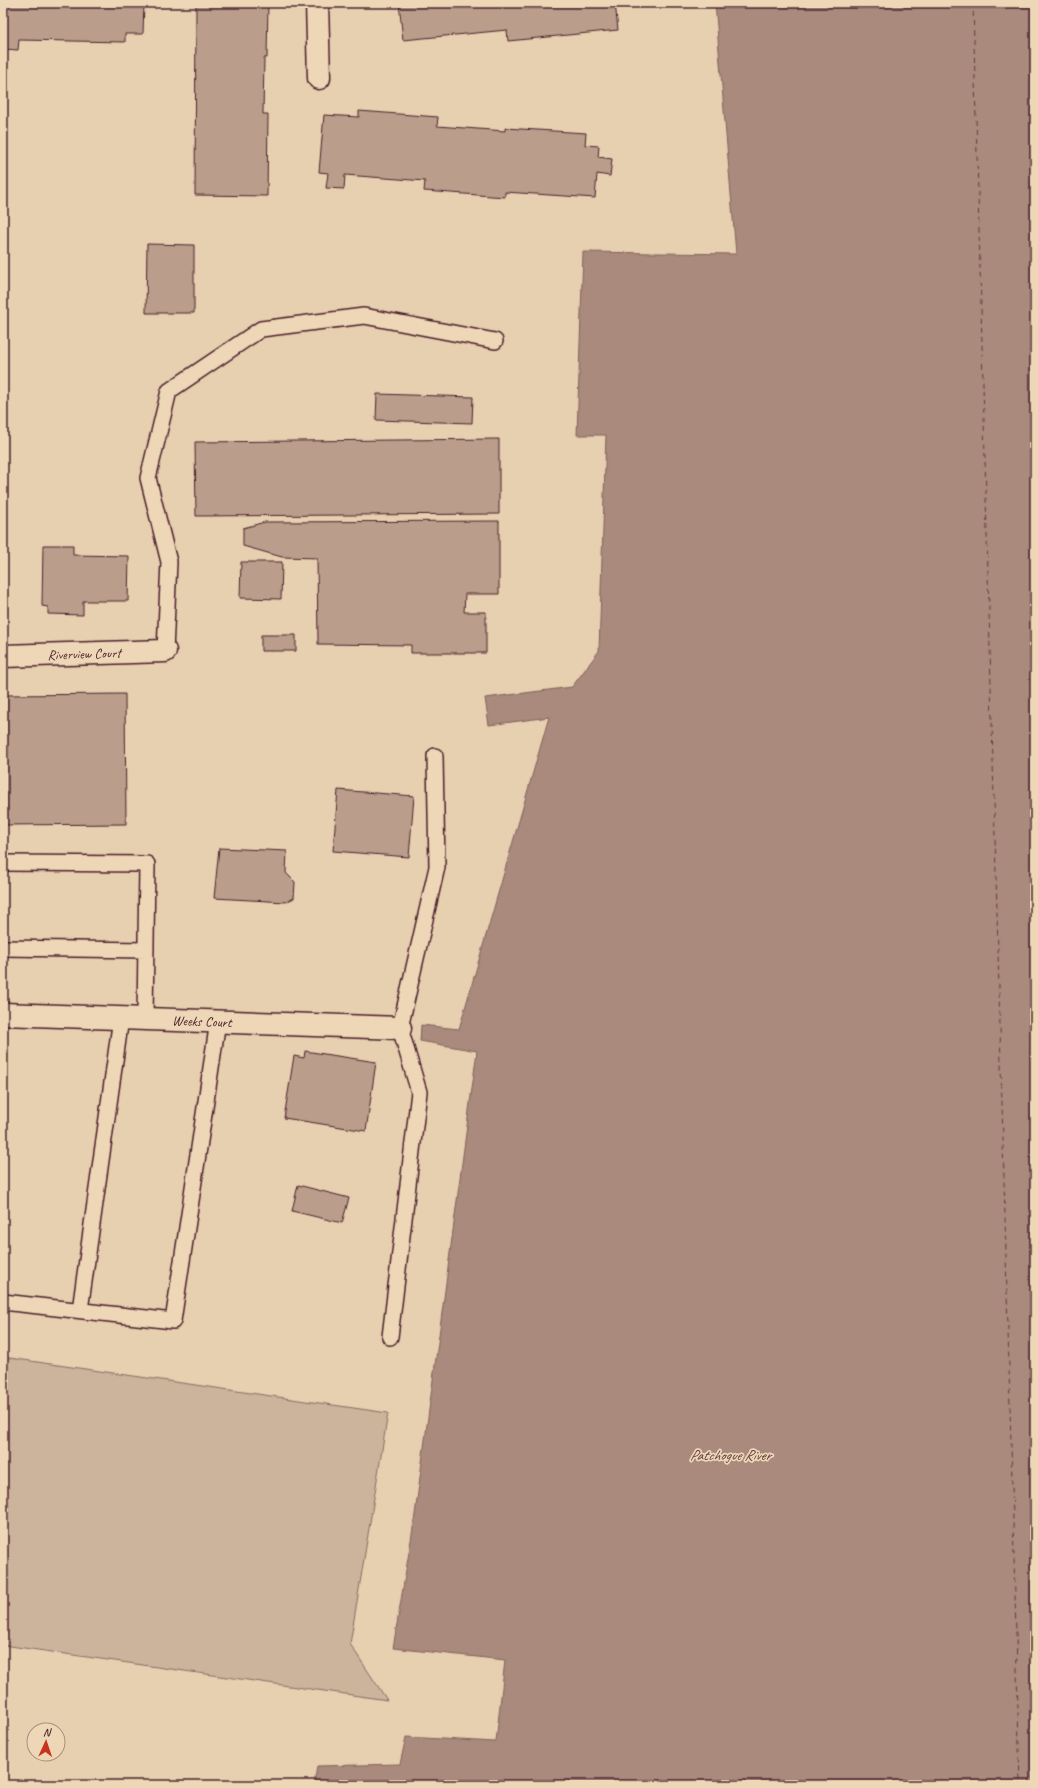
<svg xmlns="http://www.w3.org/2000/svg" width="1038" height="1788" viewBox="0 0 1038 1788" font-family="Caveat,sans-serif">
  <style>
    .green { fill: #ccb39b; stroke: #8b6963 }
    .water { fill: #a98a7b; stroke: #835f5b }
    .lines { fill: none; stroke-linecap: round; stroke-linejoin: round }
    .ferry { stroke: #623a3f; stroke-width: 1; stroke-dasharray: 5 4; stroke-linecap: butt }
    .building { fill: #ba9e8b; stroke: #4a1f2b }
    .lane-casing { stroke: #4a1f2b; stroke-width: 18 }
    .street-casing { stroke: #4a1f2b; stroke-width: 25 }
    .lane { stroke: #edd7b6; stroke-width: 15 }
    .street { stroke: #edd7b6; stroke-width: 22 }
    .labels { text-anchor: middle; stroke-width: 3.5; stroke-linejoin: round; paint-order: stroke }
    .street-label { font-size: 14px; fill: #4a1f2b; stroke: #edd7b6 }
    .water-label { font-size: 15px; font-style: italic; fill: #623a3f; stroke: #edd7b6 }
  </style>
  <rect width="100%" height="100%" fill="#e6d0b0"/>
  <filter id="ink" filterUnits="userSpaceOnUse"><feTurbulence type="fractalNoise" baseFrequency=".025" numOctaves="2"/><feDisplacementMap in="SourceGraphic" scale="8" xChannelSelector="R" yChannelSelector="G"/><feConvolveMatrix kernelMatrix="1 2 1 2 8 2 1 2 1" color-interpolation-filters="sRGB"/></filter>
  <g filter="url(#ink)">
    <path class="green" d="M3,1357L388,1413L350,1644L387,1700L3,1645Z"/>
    <path class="water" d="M715,3H1035V1785H314L317,1766L400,1764L406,1737L496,1742L505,1660L393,1648L414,1522L477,1051L420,1041L421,1025L459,1029L549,717L489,725L485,698L572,687L599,651L606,435H577L583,252L736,254Z"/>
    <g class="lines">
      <path class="ferry" d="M973,3L1020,1785"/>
    </g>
    <path class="building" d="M3,3H144L143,34H125V42L19,40L18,50L3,49Z
      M196,3H268L267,58H264L263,114H268L267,196L195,195Z
      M399,3H615L618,30L508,41L507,30L403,40Z
      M359,111L438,117L437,126L505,131V128L586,133L585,145L599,146L598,157L612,159L610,176L597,174L595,198L505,192V197L424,191L425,181L345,175L344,189L326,188L328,173L319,172L324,115L359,117Z
      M147,244L194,245V313H146Z
      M377,394L473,397L472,423L376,420Z
      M499,439V514L196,516L195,442Z
      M499,521V594H465L464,612H486V653H411V645L318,644L317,558L282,557L243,546V528L265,522Z
      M43,545H73V555L129,556L128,601H83V615L48,614V607L42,606Z
      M241,562H282L281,599L240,598Z
      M261,635H296V651H261Z
      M125,694L126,824L3,825V695Z
      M338,790L414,796L409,857L333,851Z
      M219,848L287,851L286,873L295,882L294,898L286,902L214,898Z
      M305,1051L376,1062L366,1131L284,1118L294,1056L304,1058Z
      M298,1185L349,1198L342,1223L292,1211Z"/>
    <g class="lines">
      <defs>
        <path id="lane" d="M165,651L169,562L148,478L169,391L261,329L364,316L495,341
          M3,863L147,864L145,1018
          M3,948L146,950
          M3,1302L173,1321L218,1021
          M80,1310L121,1018
          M390,1337L419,1092L400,1028L437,867L435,756"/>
        <g id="street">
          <path d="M317,3L319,78"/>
          <path id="s1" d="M3,656L165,651"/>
          <path id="s2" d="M3,1014L400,1028"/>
        </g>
      </defs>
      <use href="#lane" class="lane-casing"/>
      <use href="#street" class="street-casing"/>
      <use href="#lane" class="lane"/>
      <use href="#street" class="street"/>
    </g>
  </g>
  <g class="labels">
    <g class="street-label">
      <text dy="5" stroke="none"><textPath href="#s1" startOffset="81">Riverview Court</textPath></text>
      <text dy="5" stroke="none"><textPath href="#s2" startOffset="199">Weeks Court</textPath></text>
    </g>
    <g class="water-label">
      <text x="730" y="1460">Patchogue River</text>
    </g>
  </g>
  <rect width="1038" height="1788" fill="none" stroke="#edd7b6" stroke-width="16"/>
  <rect x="8" y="8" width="1022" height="1772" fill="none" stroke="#4a1f2b" stroke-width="1.5" filter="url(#ink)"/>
  <g transform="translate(46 1742) rotate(3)"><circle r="19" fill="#edd7b6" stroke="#ac8d7e"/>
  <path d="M0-3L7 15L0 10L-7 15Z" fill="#c8321e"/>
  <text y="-6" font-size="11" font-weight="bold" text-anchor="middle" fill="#4a1f2b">N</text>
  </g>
</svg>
